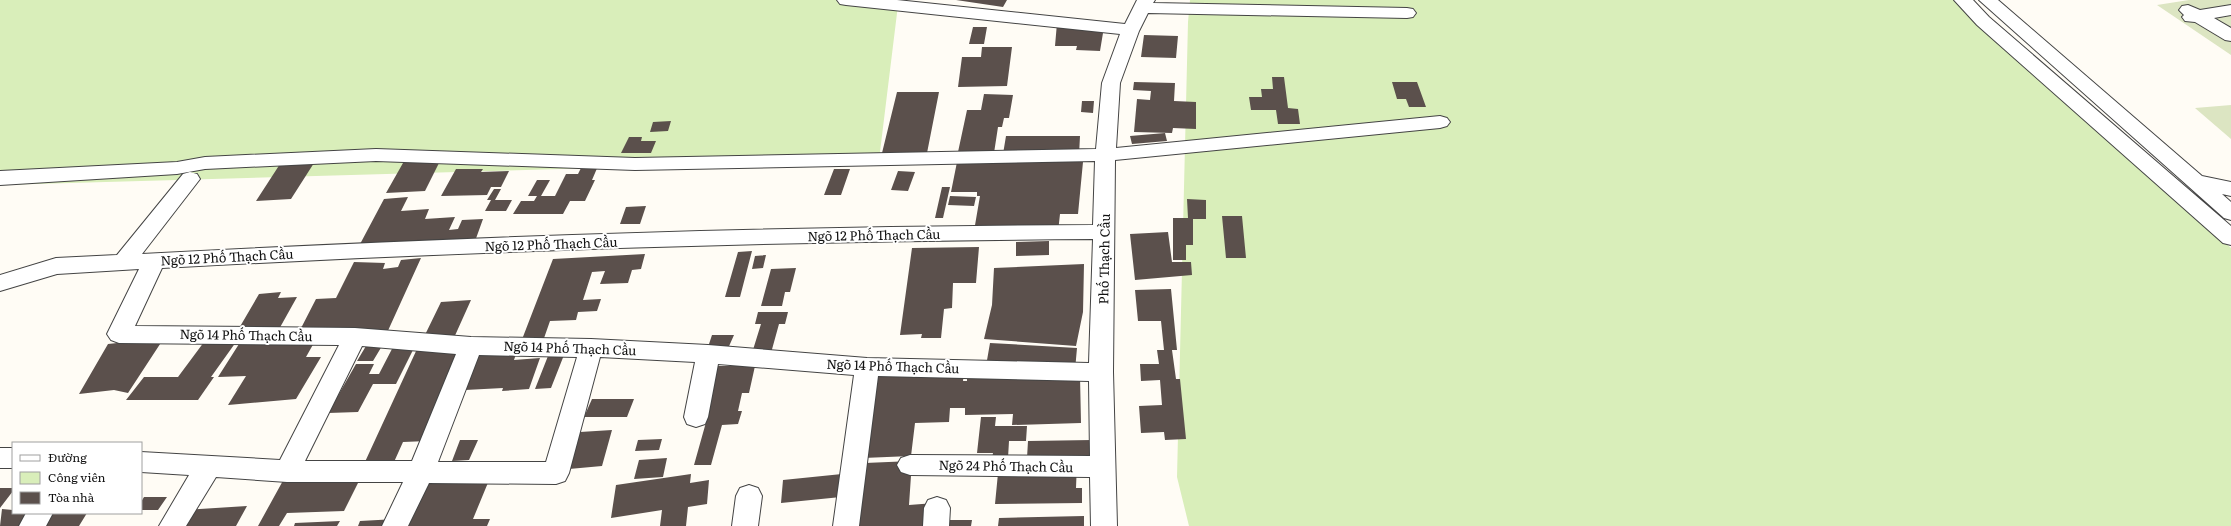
<svg xmlns="http://www.w3.org/2000/svg" width="2231" height="526" viewBox="0 0 2231 526" font-family="Literata,serif">
  <style>
    .green { fill: #d9eeba }
    .cemetery { fill: #dce5c2 }
    .building { fill: #5b504c }
    .lines { fill: none; stroke-linecap: round; stroke-linejoin: round }
    .minor-casing { stroke: #444; stroke-width: 2 }
    .minor { fill: #fff; fill-rule: evenodd }
    .labels { text-anchor: middle; stroke-width: 4; stroke-linejoin: round; paint-order: stroke }
    .street-label { font-size: 13px; fill: #111; stroke: #fff }
  </style>
  <rect width="100%" height="100%" fill="#fffcf5"/>
  <path class="green" d="M0,0H846L898,5L879,160L0,185Z
    M1190,0H1957L2231,248V526H1189L1177,477L1188,22Z"/>
  <path class="cemetery" d="M2189,0H2231V55L2157,5Z
    M2231,105V139L2195,108Z"/>
  <path class="building" d="M956,0H1007L1003,7Z
    M1057,23L1104,27L1100,51L1076,50L1077,46H1055Z
    M973,27H987L984,44H969Z
    M1144,35L1178,36L1176,58L1141,57Z
    M982,47H1012L1007,86L958,87L962,57H981Z
    M1272,77H1284L1288,108L1298,109L1300,124H1278L1276,110H1251L1249,97H1262L1261,89H1273Z
    M1134,82L1175,83L1174,101L1196,102V129L1173,128L1172,133L1134,132L1137,99L1150,100L1151,91L1133,90Z
    M1392,82H1417L1426,107H1409L1406,99H1397Z
    M897,92H939L927,153H882Z
    M984,94L1013,95L1009,118H1004L1002,127H998L994,153L958,152L967,110H981Z
    M1082,101H1094L1093,113L1081,112Z
    M671,121L668,131L650,132L653,122Z
    M1165,133L1167,141L1132,144L1130,136Z
    M1006,136H1080L1079,155L1003,154Z
    M629,137H642L641,141H656L651,153H621Z
    M1012,160L1083,162L1078,214H1060L1058,232L974,231L980,196H977V192H951L957,162L1012,163Z
    M440,161L425,191L386,193L403,163Z
    M314,163L291,199L256,201L280,164Z
    M582,166H598L592,180H595L585,201H570L563,214H513L521,201H534L537,196H528L537,180H550L541,196H555L566,174H578Z
    M456,169H483L481,172L509,171L501,187H491L487,195L441,196Z
    M834,169H850L841,195H824Z
    M898,171L915,172L908,191L891,190Z
    M942,187H950L943,218H935Z
    M494,189H501L495,200H512L506,211H485L491,200H487Z
    M950,196L976,197L974,206L948,205Z
    M408,197L401,211L429,209L425,219L455,217L449,230L458,229L462,220L483,219L474,244L359,246L384,199Z
    M1187,199L1206,200V219H1193V245H1186V260H1173V218H1188Z
    M646,206L640,224H620L626,207Z
    M1222,216H1242L1246,258H1226Z
    M1168,232L1172,262H1191L1192,275L1135,280L1130,234Z
    M1049,241V255L1016,256V242Z
    M979,247L976,283H953L952,308L944,309L941,338H921L922,334L900,335L912,248Z
    M752,251L740,297H725L738,252Z
    M645,254L641,269L632,270L628,283L600,284L605,271L592,272L583,300L601,299L597,311L578,312L576,320L550,321L543,341L521,342L553,259Z
    M766,255L763,268L752,269L755,256Z
    M421,258L386,335L298,334L316,299L336,298L354,262L385,263L383,269L398,267L401,260Z
    M1084,264L1083,312L1076,346L984,339L992,305L994,268Z
    M796,268L790,292H785L782,306H761L771,269Z
    M1171,289L1177,350H1172L1176,379H1180L1186,439L1165,440L1164,432L1141,433L1139,406L1162,405L1160,380L1141,381L1140,364H1159L1157,350H1164L1161,321H1138L1135,290Z
    M281,292L278,298L297,297L278,331L238,330L259,294Z
    M471,300L453,340L422,341L441,302Z
    M758,312H788L785,324H779L771,353H752L761,324H755Z
    M712,335H734L726,353H706Z
    M164,338L128,393L114,390L79,394L108,344Z
    M315,341L306,357H321L296,399L228,405L246,376L218,377L239,344Z
    M204,342H236L211,377H214L198,400H126L144,377H178Z
    M990,343L1077,348L1075,370L986,366Z
    M366,346H382L373,361H357Z
    M415,346L396,384H373L358,412L328,413L356,364H374L369,374H379L393,347Z
    M467,346L428,441L403,442L394,462L364,464L417,349Z
    M480,350L517,351L514,360L540,358L529,389L502,391L503,388L465,390Z
    M564,355L551,388L535,389L548,356Z
    M718,366H755L749,393H742L738,411H742L738,424L722,425L711,465H694L710,408H706Z
    M964,372L963,381H967V376H1080L1081,423L1012,425L1013,414L965,415V408H950L949,422L915,423L911,456L863,458L874,375Z
    M592,399H634L627,417H584Z
    M981,417H996L995,426H1027L1026,441H1009L1008,458H992L993,453H977Z
    M612,430L602,466L569,469L580,432Z
    M662,439L659,450L635,451L638,440Z
    M460,440H478L469,460L452,461Z
    M1092,440V458H1027L1028,441Z
    M667,458L663,477L634,479L639,460Z
    M912,461L909,505L935,503L933,526H857L865,463Z
    M1077,462L1076,488H1082V503L995,504L999,463Z
    M492,473L473,519H490L487,526H399L421,476Z
    M691,474L690,483L709,480L707,504L688,507L686,526H660L662,510L611,518L616,485Z
    M842,474L841,497L781,503L783,480Z
    M362,475L344,511L287,513L279,526H258L285,477Z
    M0,488H13V491L0,508Z
    M144,497H167L158,510H141V502Z
    M247,506L236,526H175L184,510Z
    M2,509L13,510V513H33L22,526H0Z
    M45,513H87L79,526H37Z
    M1084,516V526H998L999,518Z
    M396,519L394,526H358L360,521Z
    M940,520H972L971,526H940Z
    M340,521L337,526H294L295,523Z"/>
  <g class="lines">
    <defs>
      <path id="minor" d="M837,0H897L1125,24L1137,0H1155L1153,3L1407,8L1413,9L1416,13L1413,17L1407,18L1148,13L1139,31L1120,83L1116,148L1440,116L1447,118L1450,122L1447,126L1440,128L1115,160L1113,372L1117,526H1091L1090,477L910,475L901,472L897,465L901,458L910,455L1090,456L1089,381L878,376L859,526H833L854,375L718,364L708,417L705,424L696,427L687,424L684,417L695,362L600,357L569,473L565,481L556,484L429,483L408,526H382L403,482H287L216,477L186,526H159L189,475L141,472V452L280,460L339,345L119,343L111,340L107,334L139,269L57,274L0,291V275L56,258L117,255L183,174L190,172L197,174L200,179L142,254C459,237 776,226 1093,225L1095,161L635,170L376,161L205,169L177,174L0,185V171L177,162L205,157L376,149L635,158L1096,149L1102,83L1120,34L846,5L840,4ZM1093,239L1089,363L867,358L708,345L591,339L471,337L355,328L135,326L162,268C472,251 782,241 1093,239ZM362,346L456,354L412,461H305ZM479,355L577,357L546,462H438Z
        M1954,0H1973L1989,17L2231,226V245L2223,243L1977,25Z
        M1979,0H1998L2202,176L2231,182V196L2222,194L2231,202V220L2224,218Z
        M2188,5L2200,10L2231,5V15L2214,18L2231,28V41L2225,40L2195,22L2185,21L2182,17L2184,15L2179,10L2182,6Z
        M0,448H13V468H0Z
        M749,485L758,488L762,496L758,526H732L736,496L740,488Z
        M937,497L946,500L950,508L949,526H923L924,508L928,500Z
        M26,513H53L46,526H19Z"/>
    </defs>
    <use href="#minor" class="minor-casing"/>
    <use href="#minor" class="minor"/>
  </g>
  <g class="labels">
    <g class="street-label">
      <text transform="translate(874 235) rotate(-1)" y="5">Ngõ 12 Phố Thạch Cầu</text>
      <text transform="translate(551 244) rotate(-2)" y="5">Ngõ 12 Phố Thạch Cầu</text>
      <text transform="translate(227 257) rotate(-3)" y="5">Ngõ 12 Phố Thạch Cầu</text>
      <text transform="translate(1104 259) rotate(-89)" y="5">Phố Thạch Cầu</text>
      <text transform="translate(246 335) rotate(1)" y="5">Ngõ 14 Phố Thạch Cầu</text>
      <text transform="translate(570 348) rotate(2)" y="5">Ngõ 14 Phố Thạch Cầu</text>
      <text transform="translate(893 366) rotate(2)" y="5">Ngõ 14 Phố Thạch Cầu</text>
      <text transform="translate(1006 466) rotate(1)" y="5">Ngõ 24 Phố Thạch Cầu</text>
    </g>
  </g>
  <rect x="12" y="442" width="130" height="72" fill="#ffffff" stroke="#a0a0a0"/>
  <rect x="20" y="455" width="20" height="6" fill="#ffffff" stroke="#a0a0a0"/>
  <text x="48" y="462" font-size="12" fill="#111111">Đường</text>
  <rect x="20" y="472" width="20" height="12" fill="#d9eeba" stroke="#a0a0a0"/>
  <text x="48" y="482" font-size="12" fill="#111111">Công viên</text>
  <rect x="20" y="492" width="20" height="12" fill="#5b504c" stroke="#a0a0a0"/>
  <text x="48" y="502" font-size="12" fill="#111111">Tòa nhà</text>
</svg>
